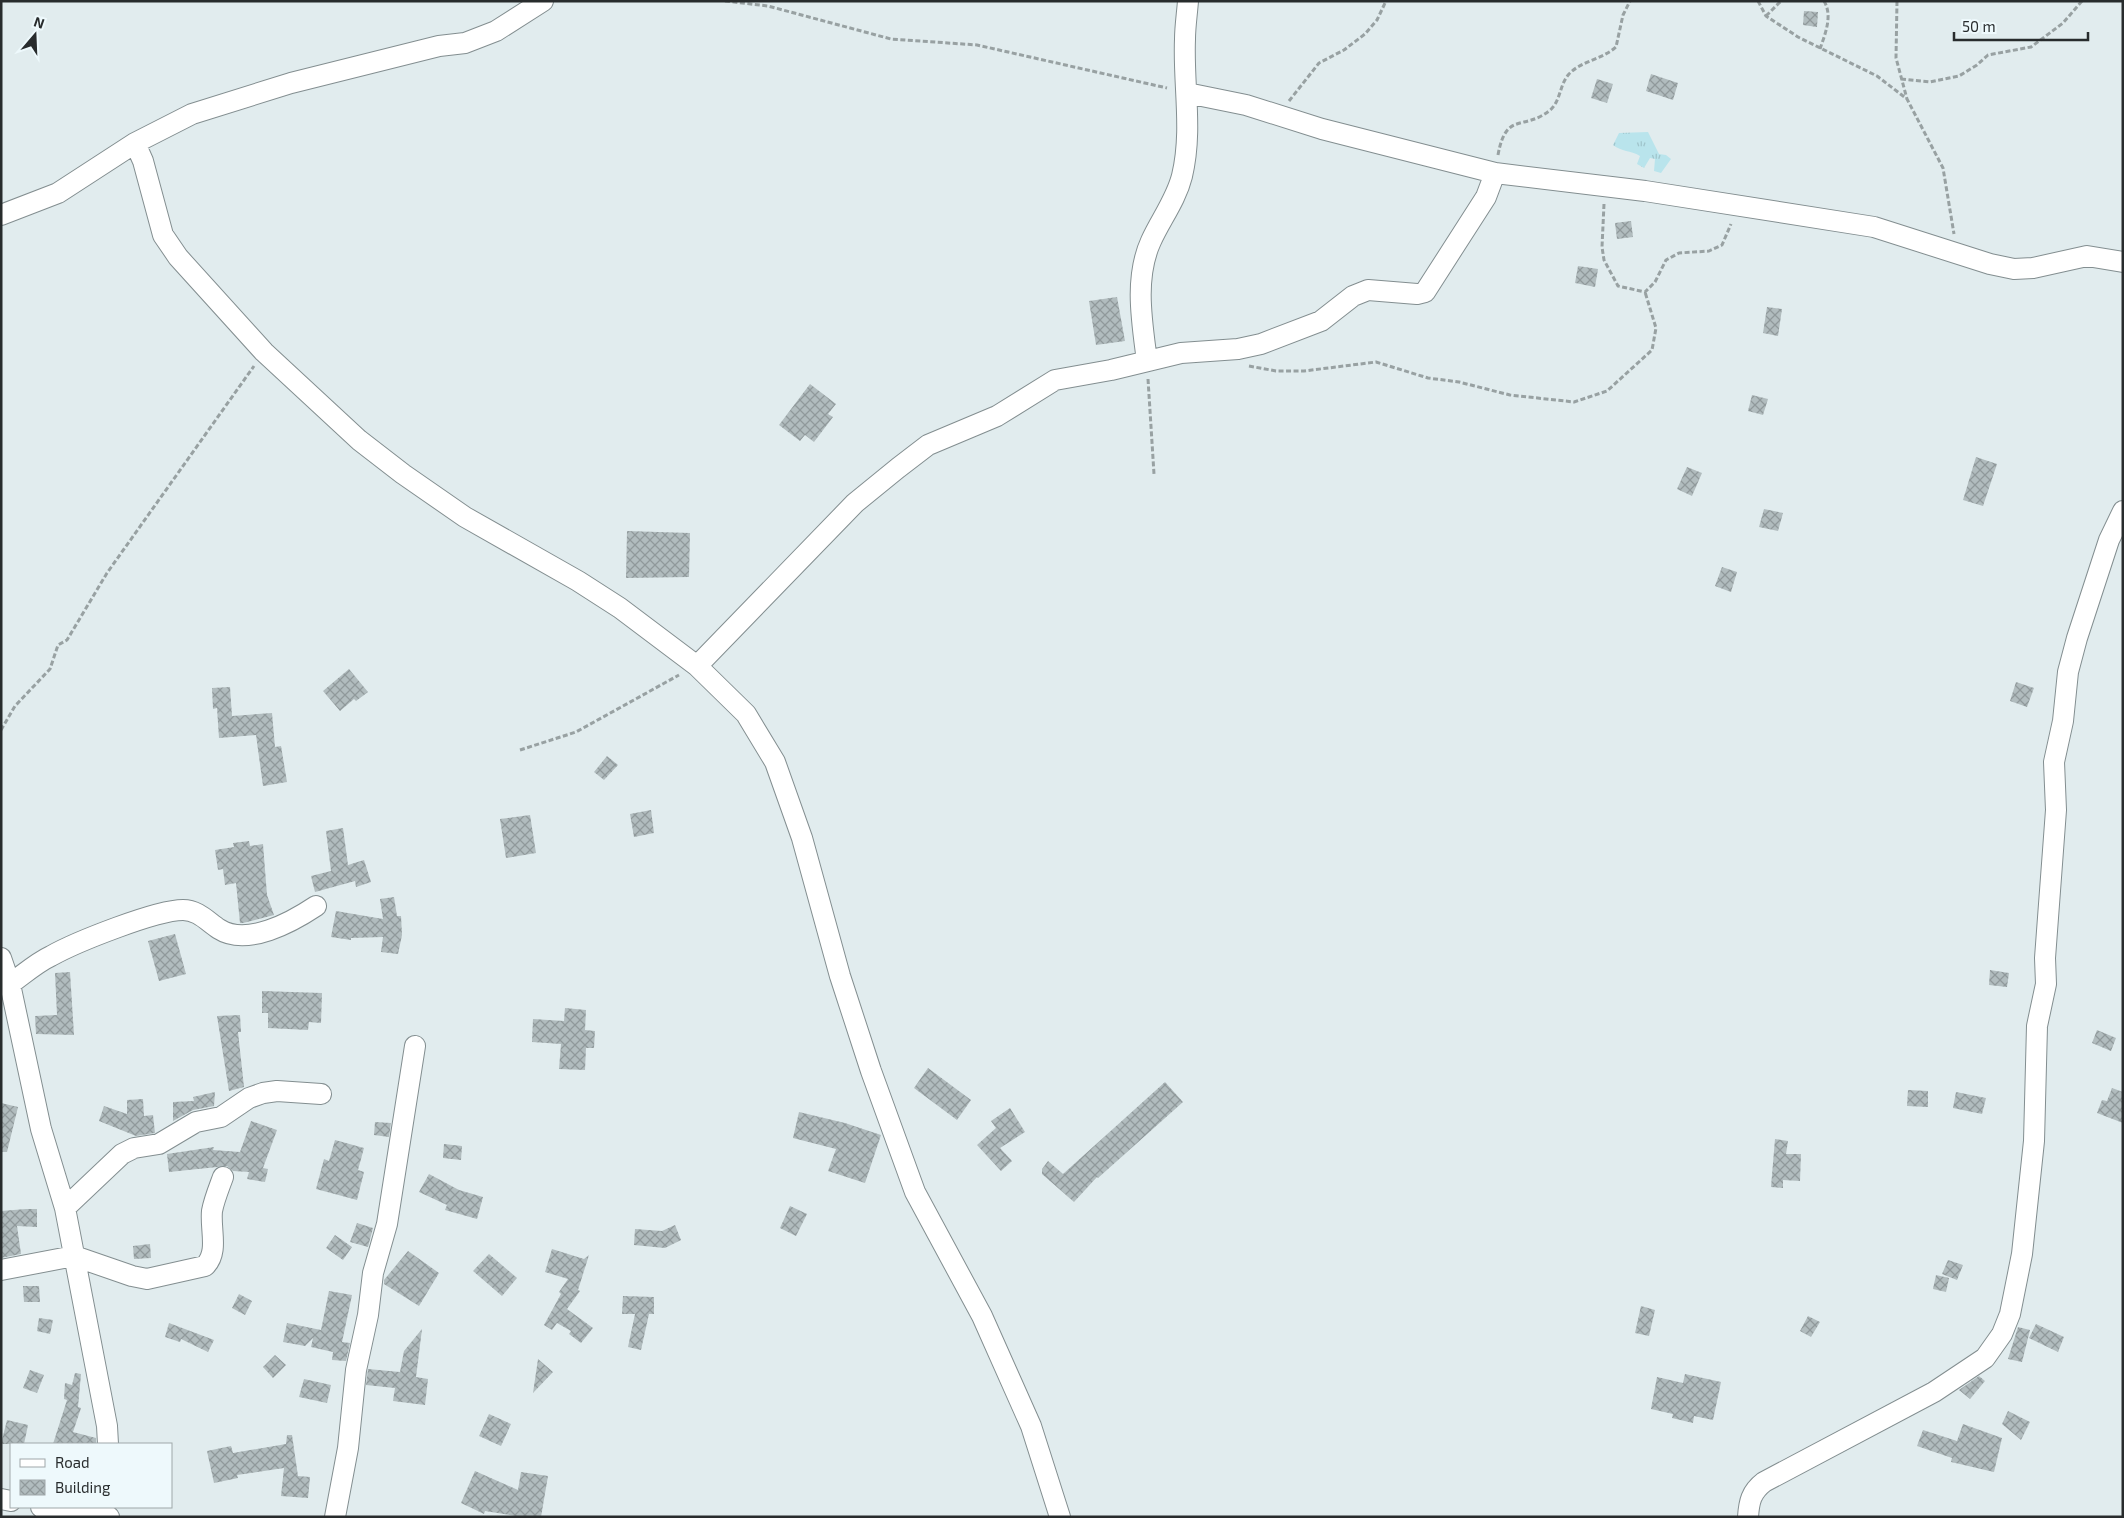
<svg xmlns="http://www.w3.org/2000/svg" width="2124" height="1518" viewBox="0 0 2124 1518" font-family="'Exo 2',sans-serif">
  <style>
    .park { fill: url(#park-tufts) }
    .building { fill: url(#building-cross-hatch) }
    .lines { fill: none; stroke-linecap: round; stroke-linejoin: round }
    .minor-casing { stroke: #838e90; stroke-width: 22 }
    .path { stroke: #98a1a2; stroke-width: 3; stroke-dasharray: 5 2.5; stroke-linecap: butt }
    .minor { stroke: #fff; stroke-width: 20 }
  </style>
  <defs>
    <pattern id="park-tufts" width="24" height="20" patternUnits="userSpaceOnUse" patternTransform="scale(1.25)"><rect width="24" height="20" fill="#b9e4ec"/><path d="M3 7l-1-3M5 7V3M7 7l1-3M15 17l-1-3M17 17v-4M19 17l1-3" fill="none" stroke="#9fc4cb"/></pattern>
    <pattern id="building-cross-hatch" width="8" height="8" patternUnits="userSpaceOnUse" patternTransform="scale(1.25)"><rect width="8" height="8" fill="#b1bcbe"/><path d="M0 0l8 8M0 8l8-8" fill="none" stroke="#90999b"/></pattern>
  </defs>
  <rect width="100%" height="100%" fill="#e1ecee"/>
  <path class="park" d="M1648,132L1659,154L1666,155L1671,159L1661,173L1654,171L1655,159L1650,158L1644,168L1637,164L1640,156C1630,150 1622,152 1613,145L1619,133Z"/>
  <path class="building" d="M1804,11L1818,12L1817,27L1803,25Z
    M1651,74L1678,83L1673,100L1646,91Z
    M1597,79L1613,84L1607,103L1591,98Z
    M1631,221L1633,237L1617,239L1615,223Z
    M1578,266L1598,269L1595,287L1575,283Z
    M1117,297L1125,341L1096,345L1089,301Z
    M1767,307L1782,309L1778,336L1763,333Z
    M810,384L836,404L828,414L833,417L814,442L805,435L800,441L779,425Z
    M1752,395L1768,399L1763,415L1748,411Z
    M1976,457L1997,464L1983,506L1963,500Z
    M1687,467L1702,473L1692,496L1677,489Z
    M1764,509L1783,513L1778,531L1759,527Z
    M627,531L690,533L689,577L626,578Z
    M1722,567L1737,572L1731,592L1715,586Z
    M349,669L368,692L356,701L354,699L340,711L323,691Z
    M2016,682L2034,688L2027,707L2010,701Z
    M230,687L232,716L272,713L275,747L281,746L287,782L263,786L256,735L219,738L217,708L213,709L212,688Z
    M607,756L618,765L604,780L594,772Z
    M651,810L654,833L634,837L630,814Z
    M530,815L536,853L506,858L500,819Z
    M343,828L348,865L364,860L371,882L356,887L355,881L315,892L311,876L331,871L326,831Z
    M249,841L250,846L263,844L267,895L274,915L243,923H240L236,883L225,885L223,869L218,870L215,850L234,847L233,843Z
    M394,897L397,916H401L402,935L398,954L381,952L383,937L351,938V940L331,937L336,911L383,919L380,899Z
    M175,934L186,974L159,981L148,941Z
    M1990,970L2009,973L2007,987L1989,985Z
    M70,972L74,1035L36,1034L35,1016L57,1015L55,973Z
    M262,991L322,993L321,1023L309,1022L308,1030L268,1028V1013H262Z
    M565,1008L586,1010L585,1030L595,1031L594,1048H586L585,1070L559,1069L561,1044L532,1042L533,1019L564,1021Z
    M240,1015L241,1032H238L244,1087L229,1091L217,1016Z
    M2097,1030L2116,1038L2111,1051L2092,1043Z
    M928,1068L971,1100L957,1120L914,1088Z
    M1165,1082L1183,1102L1098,1178L1097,1177L1074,1202L1042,1174V1169L1048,1161L1063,1174Z
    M2112,1088L2123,1092V1123L2097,1113L2102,1100L2107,1101Z
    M1908,1090L1928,1091V1107L1907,1106Z
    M215,1092L214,1106L193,1110L173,1121V1102L194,1101L193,1097Z
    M1956,1092L1986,1098L1982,1114L1953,1108Z
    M143,1099L144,1116L153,1115L155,1133L136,1136L99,1121L104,1106L127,1114V1100Z
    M1,1103L18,1107L7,1152H1Z
    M1010,1108L1025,1132L1000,1148L1012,1161L1001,1171L977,1145L996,1128L991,1121Z
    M799,1112L845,1123L881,1135L865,1183L828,1171L836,1149L793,1138Z
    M251,1121L277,1130L263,1168L268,1169L265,1182L247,1179L249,1172L233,1171L227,1166L169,1172L167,1154L214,1147L213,1150L240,1152Z
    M375,1122L391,1123L389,1137L374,1135Z
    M1775,1139L1788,1141L1786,1154H1801L1800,1181L1783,1180V1188L1771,1187Z
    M335,1140L364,1148L358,1170L364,1172L357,1200L316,1189L324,1159L329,1161Z
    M444,1144L462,1146L461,1160L443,1158Z
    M429,1174L459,1190L483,1197L477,1219L445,1210L447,1205L419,1192Z
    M790,1206L807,1214L796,1236L780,1228Z
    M26,1209H37V1227L17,1226L21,1254L1,1258V1211Z
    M357,1223L373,1228L368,1247L350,1242Z
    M675,1225L681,1240L665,1248L634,1245L635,1229L662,1231Z
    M335,1235L352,1247L343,1260L326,1248Z
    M150,1244L151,1258L134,1259L133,1246Z
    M552,1249L584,1259L589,1255L578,1290L580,1291L567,1309L593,1328L581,1343L569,1334L571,1331L557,1323L552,1330L544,1325L561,1294L559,1292L568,1279L545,1272Z
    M408,1251L439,1273L419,1306L384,1284V1280Z
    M489,1254L517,1278L502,1296L473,1271Z
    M1948,1260L1963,1265L1957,1280L1942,1274Z
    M1936,1275L1949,1278L1946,1292L1933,1289Z
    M23,1286H39L40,1302H24Z
    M329,1291L352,1295L342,1342L350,1343L346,1361L332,1360L333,1352L311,1347L313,1338L305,1346L283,1342L287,1323L321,1330Z
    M239,1294L252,1301L245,1315L232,1308Z
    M623,1296L654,1297V1314H649L641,1350L628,1347L635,1314H622Z
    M1641,1306L1655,1310L1649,1336L1635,1333Z
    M1808,1316L1820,1322L1811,1337L1800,1331Z
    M39,1318L53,1320L50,1334L37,1331Z
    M169,1323L214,1340L208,1352L181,1339L180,1342L165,1337Z
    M2036,1324L2064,1337L2058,1352L2029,1338Z
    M2018,1327L2030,1330L2022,1362L2008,1359Z
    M422,1329L416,1377L428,1379L425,1405L393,1401L395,1388L366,1385L368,1369L400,1372L404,1351Z
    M275,1355L286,1365L273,1378L263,1367Z
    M538,1359L553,1372L533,1393Z
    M30,1370L44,1375L37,1393L23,1388Z
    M75,1373L81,1374L78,1407L81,1408L73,1432L96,1438V1444H53L67,1400L64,1399L65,1383L72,1385Z
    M1685,1374L1721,1382L1713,1420L1694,1416L1693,1423L1672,1418L1673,1414L1651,1409L1657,1377L1683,1383Z
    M1979,1376L1985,1381L1970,1399L1959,1390Z
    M304,1379L331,1385L327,1403L299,1397Z
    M2008,1411L2030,1422L2021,1440L2002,1424Z
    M489,1414L511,1424L501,1446L479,1436Z
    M7,1420L28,1425L24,1444H1Z
    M1963,1424L2002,1438L1994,1472L1951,1462L1952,1458L1917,1446L1923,1430L1957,1441Z
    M287,1435H292L298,1476L310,1477L308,1498L281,1496L284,1468L237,1475L238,1478L214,1483L207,1451L231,1446L233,1453L286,1444Z
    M475,1471L518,1490L521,1472L548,1476L541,1517H522L485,1511L484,1514L461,1503Z"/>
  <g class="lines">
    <defs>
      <path id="minor" d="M1187,93L1246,105L1322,129L1495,173L1645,191L1874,227L1990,264L2014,269L2033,268L2087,256L2123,262
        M135,143L143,161L163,235L178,257L264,352L359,440L403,474L465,517L578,581L620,608L697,666L746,714L775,762L802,838L840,976L871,1071L915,1192L982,1316L1031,1426L1060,1517
        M1,215L58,193L135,143L192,114L291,83L439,46L465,43L496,31L543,1
        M1147,361C1142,322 1134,278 1151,241C1161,219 1176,200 1182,176C1193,130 1183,85 1185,39C1185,27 1187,14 1188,1
        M697,666L855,503L898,468L928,445L997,416L1055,380L1111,370L1181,353L1238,349L1261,344L1321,321L1353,296L1368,290L1417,294L1425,292L1486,197L1495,173
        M1,958L10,984L41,1129L65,1208L107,1426L108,1444
        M10,984C23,975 36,963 51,956C76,942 156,910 183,910C198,910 207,921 219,929C247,947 292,922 316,906
        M65,1208L122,1154L134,1148L159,1144L196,1122L221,1117L249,1098L263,1093L277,1091L321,1094
        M1,1270L74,1256L132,1276L147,1279L205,1266C219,1252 210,1230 212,1211C214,1200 219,1188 223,1177
        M1,1499L11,1501
        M41,1507L109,1517
        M335,1517L348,1448L356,1370L368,1315L373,1273L387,1224L415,1046
        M1748,1517C1749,1502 1751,1492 1764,1482L1934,1392L1985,1358L2002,1334L2010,1314L2022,1254L2034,1141L2037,1026L2046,984L2045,958L2056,810L2054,762L2063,721L2068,672L2077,638L2109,540L2123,511"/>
    </defs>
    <use href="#minor" class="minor-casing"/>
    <path class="path" d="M725,1L768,6L891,39L977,45L1167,88
      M1758,1L1766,16L1798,37L1877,76L1907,99L1943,168L1954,234
      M1897,1L1896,58L1907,99
      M1766,16L1781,1
      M1820,49C1825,34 1833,16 1824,1
      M1901,79L1930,82L1959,76L1977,65L1988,55L2031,47L2063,23L2082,1
      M1289,101L1319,63L1344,50L1365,34L1377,20L1386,1
      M1498,155C1506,111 1523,131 1549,111C1561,102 1559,85 1569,74C1581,61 1603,59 1616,47L1623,15L1630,1
      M1604,204L1602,247L1604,260L1618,286L1645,292L1655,282L1666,260L1679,253L1709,251L1722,245L1731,224
      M1249,366L1276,371H1304L1376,362L1428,378L1459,382L1510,395L1574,402L1607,391L1652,350L1656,328L1645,292
      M1148,379L1154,474
      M1,730L15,706L50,669L58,645L67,640L107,573L254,366
      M520,750L576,732L679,675"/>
    <use href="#minor" class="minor"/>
  </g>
  <rect width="2124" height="1518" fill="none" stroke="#282c2d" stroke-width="5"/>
  <rect x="10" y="1443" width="162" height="65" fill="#eef9fc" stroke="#9fa7a9"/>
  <rect x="20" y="1459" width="25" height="8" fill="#ffffff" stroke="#9fa7a9"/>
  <text x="55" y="1468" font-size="15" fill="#282c2d">Road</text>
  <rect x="20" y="1480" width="25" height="15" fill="url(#building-cross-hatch)" stroke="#9fa7a9"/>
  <text x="55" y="1493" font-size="15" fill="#282c2d">Building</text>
  <g transform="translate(35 35) rotate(19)" stroke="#eef9fc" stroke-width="4" paint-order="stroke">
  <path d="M0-4L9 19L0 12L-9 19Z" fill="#282c2d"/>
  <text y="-8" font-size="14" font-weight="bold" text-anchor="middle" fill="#282c2d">N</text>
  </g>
  <path d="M1954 32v8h134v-8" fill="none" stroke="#282c2d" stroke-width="2.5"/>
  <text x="1962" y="32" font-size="15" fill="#282c2d" stroke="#eef9fc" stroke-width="4" paint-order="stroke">50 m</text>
</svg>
